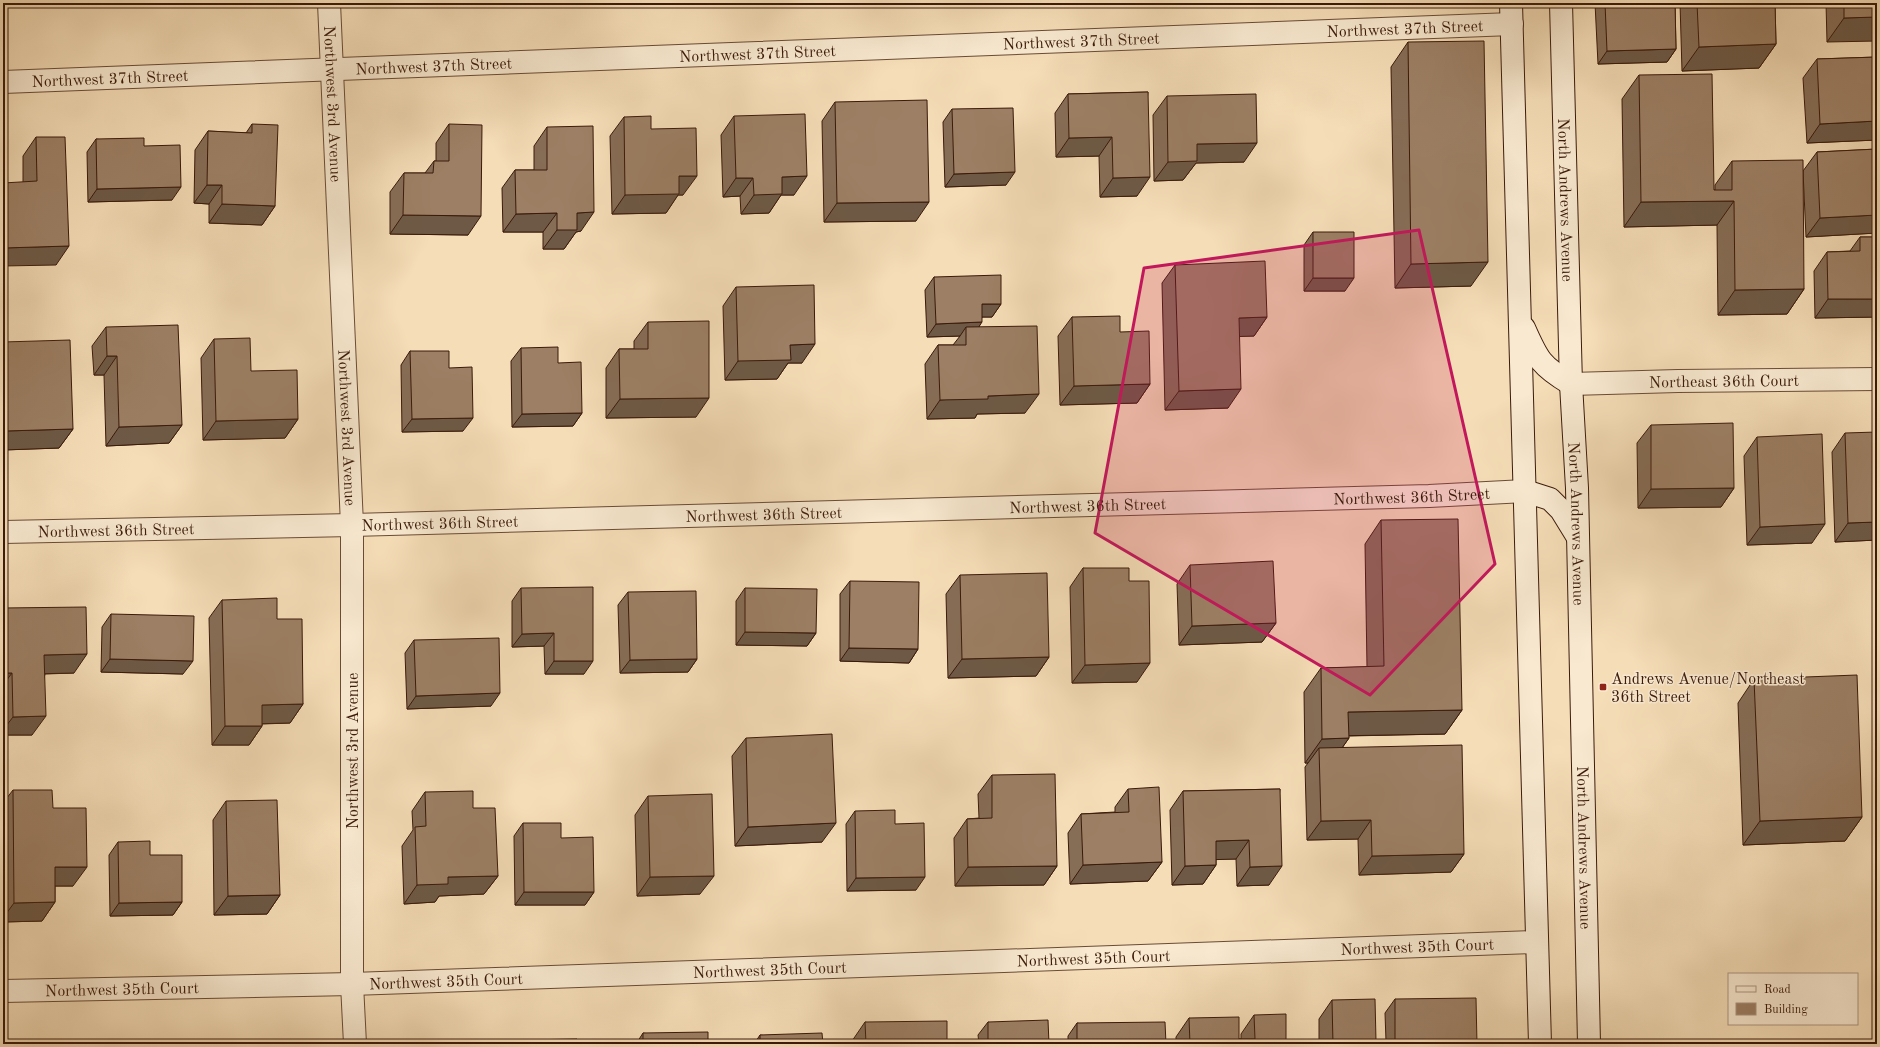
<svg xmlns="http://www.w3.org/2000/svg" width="1880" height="1047" viewBox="0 0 1880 1047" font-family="'Old Standard TT',serif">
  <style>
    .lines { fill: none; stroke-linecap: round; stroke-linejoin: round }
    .minor-casing { stroke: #6a4b35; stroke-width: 24 }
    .secondary-casing { stroke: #3b1a0a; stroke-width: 24 }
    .minor { stroke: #f8e9d0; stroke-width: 22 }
    .secondary { stroke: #f8e9d0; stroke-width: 22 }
    .wall { fill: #866d56; stroke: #3b1a0a }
    .shaded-wall { fill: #6d5946; stroke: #3b1a0a }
    .building { fill: #9c7f64; stroke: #3b1a0a }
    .marked { fill: #c2185b; fill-opacity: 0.2; stroke: #c2185b; stroke-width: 3; stroke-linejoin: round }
    .poi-dot { fill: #8f2418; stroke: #f8e9d0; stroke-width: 1.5 }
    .labels { text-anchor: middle; stroke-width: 3; stroke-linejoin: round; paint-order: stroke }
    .street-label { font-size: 16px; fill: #3b1a0a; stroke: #f8e9d0 }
    .poi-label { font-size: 16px; fill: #3b1a0a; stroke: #f8e9d0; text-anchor: start }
  </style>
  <rect width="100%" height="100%" fill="#f5ddb7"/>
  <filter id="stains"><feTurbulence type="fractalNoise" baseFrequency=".005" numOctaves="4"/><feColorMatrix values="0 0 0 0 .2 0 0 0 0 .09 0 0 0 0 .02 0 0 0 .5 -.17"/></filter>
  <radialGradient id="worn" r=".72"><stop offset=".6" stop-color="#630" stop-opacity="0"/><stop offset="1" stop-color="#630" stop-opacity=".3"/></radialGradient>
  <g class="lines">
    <defs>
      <g id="minor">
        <path id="s1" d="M329,3L352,525V984L355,1044"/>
        <path id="s2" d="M3,82L1512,24"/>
        <path id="s3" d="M1571,384L1678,381L1877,379"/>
        <path id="s4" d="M3,532L352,525L1429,496L1525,491"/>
        <path id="s5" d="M3,991L352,984L1536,942"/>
      </g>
      <g id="secondary">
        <path d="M1511,3L1540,1044"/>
        <path id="s6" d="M1561,3L1571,384L1577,488L1589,1044"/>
        <path d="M1524,328C1538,360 1541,366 1571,384"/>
        <path d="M1525,491L1550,499L1561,510L1577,536"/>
      </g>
    </defs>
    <use href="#minor" class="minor-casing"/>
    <use href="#secondary" class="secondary-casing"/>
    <use href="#minor" class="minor"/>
    <use href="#secondary" class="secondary"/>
  </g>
  <path class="wall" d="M1595,3H1675L1676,49L1667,62L1598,64Z
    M1680,3H1775L1776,44L1759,68L1682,71Z
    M1826,3H1877L1827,42Z
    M1408,42L1471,286L1395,288L1391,67Z
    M1877,57V140L1807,143L1803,78L1817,59Z
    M1639,75L1714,190H1715V185L1732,161L1804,289L1787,314L1718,315L1717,225L1624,227L1622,99Z
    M1148,92L1137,196L1100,197L1099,156L1056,157L1055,113L1068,94Z
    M1167,96L1244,162L1196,163L1183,180L1154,181L1153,115Z
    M835,102L916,221L824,222L822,121Z
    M952,109L1006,185L945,187L943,122Z
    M734,116L794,195H781L769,213L741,214L740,196L723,197L721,135Z
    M624,117L651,129L683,195H678L666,213L612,214L610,136Z
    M252,124L275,206L262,225L209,223V204L194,203L195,150L208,131L246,133Z
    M449,124L468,235L390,234V192L404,173H425L434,161H436V143Z
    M547,127L581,231L576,232L564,249H543V232H503L502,188L515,170H534V146Z
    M36,137L56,265L23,182V156Z
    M96,139L144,146L172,200L88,202L87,152Z
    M1877,149V233L1806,237L1803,171L1817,152Z
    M1313,232L1345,291H1304V245Z
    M1860,237H1877V317L1815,318L1814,271L1827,252L1850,251Z
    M1175,265L1267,317L1254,336H1239L1228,408L1165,410L1162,283Z
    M934,277L1001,304L992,317H982L979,327L1025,413L977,414L975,418L927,419L925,364L938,345H953L960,336L927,337L925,290Z
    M736,287L802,363H788L777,379L725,380L723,306Z
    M1072,317L1120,332L1150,384L1137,403L1060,405L1058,336Z
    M648,322L696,417L606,418V368L619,349H634V341Z
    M106,327L182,425L169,443L106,446L104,375H94L92,346Z
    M214,339L251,371L298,419L285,438L203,440L201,358Z
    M3,342L73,429L59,448L3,450Z
    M521,348L558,363L582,413L573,426L512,427L511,361Z
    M410,351L449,368L463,431L402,432L401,365Z
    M1651,425L1734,488L1721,507L1638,508L1637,443Z
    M1845,433L1877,540L1835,542L1832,452Z
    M1757,437L1812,543L1747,545L1744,456Z
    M1381,520L1462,710L1445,734L1348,736L1349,738L1342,748L1464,854L1451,872L1359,875L1358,839L1307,840L1305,767L1308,763H1305L1304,692L1321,668L1367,667L1365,544Z
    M1190,565L1276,623L1262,642L1179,645L1177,584Z
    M1083,568L1129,581L1137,682L1072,683L1070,587Z
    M960,575L1049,657L1036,676L948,678L946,594Z
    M850,581L918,649L909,663L840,661V594Z
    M521,588L584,674H545L544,646L512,647V601Z
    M745,588L816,633L807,646L736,645V601Z
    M628,592L697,659L688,672L620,673L618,605Z
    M222,600L277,619L303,704L290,723L262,724V726L249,745H212L209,618Z
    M3,608L74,673L45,674L32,735H3Z
    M111,614L183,674L101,672L102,627Z
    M414,640L491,706L407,709L405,653Z
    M1754,679L1862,817L1845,841L1743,845L1738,703Z
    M746,738L822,842L735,846L732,756Z
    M992,775L1057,866L1044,885L955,886L954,838L967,819L979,818L978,794Z
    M1128,789L1162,862L1148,881L1070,884L1068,833L1081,814L1115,812V807Z
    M1280,789L1269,885L1237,886L1236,859H1216V865L1203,884L1172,885L1170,810L1183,791Z
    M13,790L73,886H55V902L42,921L3,922V803Z
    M425,792L473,808L498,876L484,894L439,896L435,902L404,904L402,846L413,830L412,811Z
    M648,796L700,894L637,896L635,815Z
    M226,801L280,895L267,914L214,915L213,820Z
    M855,811L916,890L847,891L846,824Z
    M523,823L594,892L585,905H515L514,836Z
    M118,842L150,855L182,902L173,915L110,916L109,855Z
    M1395,999L1477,1044H1319V1019L1332,1000L1376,1041H1386L1385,1013Z
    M1254,1015L1286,1044H1176V1037L1189,1018L1239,1039H1241V1034Z
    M865,1022L947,1044H852V1041Z
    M988,1022L1049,1044H979L978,1035Z
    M1077,1023L1166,1044H1068V1036Z
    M643,1033L708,1044H636Z
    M760,1035L823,1044H754Z
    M525,1040L577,1044H522Z"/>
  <path class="shaded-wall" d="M1877,17V41L1827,42L1844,18Z
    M1776,44L1759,68L1682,71L1699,47Z
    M1676,49L1667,62L1598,64L1607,51Z
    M1877,121V140L1807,143L1820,124Z
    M1112,137L1099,156L1056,157L1069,138Z
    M1257,143L1244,162L1196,163L1183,180L1154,181L1168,162L1197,144Z
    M1015,172L1006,185L945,187L954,174Z
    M679,176H697L683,195H678L666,213L612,214L625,195Z
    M807,176L794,195H781L769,213L741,214L754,195L782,177Z
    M1150,177L1137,196L1100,197L1113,178Z
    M736,178H753L740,196L723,197Z
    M207,185H222L209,204L194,203Z
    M181,187L172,200L88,202L97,189Z
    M1734,201L1717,225L1624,227L1641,202Z
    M929,202L916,221L824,222L837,203Z
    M222,204L275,206L262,225L209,223Z
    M594,212L581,231L576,232L564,249H543L557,230L577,213Z
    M557,213L543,232H503L516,214Z
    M403,215L481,216L468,235L390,234Z
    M1877,215V233L1806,237L1820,218Z
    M69,246L56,265L3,266V248Z
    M1488,262L1471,286L1395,288L1411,264Z
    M1313,278H1354L1345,291H1304Z
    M1804,289L1787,314L1718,315L1735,290Z
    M1828,299H1877V317L1815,318Z
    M982,304H1001L992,317H973Z
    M1267,317L1254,336L1226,337L1239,318Z
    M982,322L973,336L966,327L960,336L927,337L936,324Z
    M815,344L802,363H788L777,379L725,380L738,361L790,345Z
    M107,356H117L104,375H94Z
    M1150,384L1137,403L1060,405L1074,386Z
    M1241,389L1228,408L1165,410L1179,391Z
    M1039,394L1025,413L977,414L975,418L927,419L940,400L988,396Z
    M709,398L696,417L606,418L620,399Z
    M582,413L573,426L512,427L522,414Z
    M473,418L463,431L402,432L412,419Z
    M298,419L285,438L203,440L216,421Z
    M182,425L169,443L106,446L119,427Z
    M73,429L59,448L3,450V434L5,431Z
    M1734,488L1721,507L1638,508L1651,489Z
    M1877,522V540L1835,542L1848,523Z
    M1825,524L1812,543L1747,545L1760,527Z
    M1276,623L1262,642L1179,645L1192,626Z
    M745,632L816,633L807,646L736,645Z
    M554,633L544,646L512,647L522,634Z
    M849,648L918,649L909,663L840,661Z
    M87,654L74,673L31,674L44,655Z
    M1049,657L1036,676L948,678L962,659Z
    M110,659L193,661L183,674L101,672Z
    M697,659L688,672L620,673L630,660Z
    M554,661H593L584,674H545Z
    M1150,663L1137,682L1072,683L1085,665Z
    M3,673H12L3,685Z
    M500,693L491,706L407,709L416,696Z
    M303,704L290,723L248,724L262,705Z
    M1462,710L1445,734L1331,736L1348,712Z
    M46,716L32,735H3V730L13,717Z
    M225,726H262L249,745H212Z
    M1349,738L1332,762L1319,748L1308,763H1305L1322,739Z
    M1862,817L1845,841L1743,845L1760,821Z
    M1371,820L1358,839L1307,840L1321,821Z
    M836,823L822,842L735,846L748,827Z
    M1249,840L1236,859L1202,860L1216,841Z
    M1464,854L1451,872L1359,875L1372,856Z
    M1162,862L1148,881L1070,884L1083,865Z
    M1216,865L1203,884L1172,885L1185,866Z
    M1057,866L1044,885L955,886L968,867Z
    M1282,866L1269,885L1237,886L1250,867Z
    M55,867H87L73,886H42Z
    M498,876L484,894L439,896L435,902L404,904L417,885L448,877Z
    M714,876L700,894L637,896L650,877Z
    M925,877L916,890L847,891L856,878Z
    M524,892H594L585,905H515Z
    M280,895L267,914L214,915L228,896Z
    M55,902L42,921L3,922V918L14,903Z
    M182,902L173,915L110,916L119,903Z"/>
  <path class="building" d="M1605,3H1675L1676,49L1607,51Z
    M1697,3H1775L1776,44L1699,47Z
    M1844,3H1877V17L1844,18Z
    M1484,41L1488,262L1411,264L1408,42Z
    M1877,57V121L1820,124L1817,59Z
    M1712,74L1714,190H1732V161L1803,160L1804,289L1735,290L1734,201L1641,202L1639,75Z
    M1148,92L1150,177L1113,178L1112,137L1069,138L1068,94Z
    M1256,94L1257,143L1197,144V161L1168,162L1167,96Z
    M927,100L929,202L837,203L835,102Z
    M1013,108L1015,172L954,174L952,109Z
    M805,114L807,176L782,177V194L754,195L753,178H736L734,116Z
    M651,116V129L696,128L697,176H679V194L625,195L624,117Z
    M252,124L278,125L275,206L222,204V185H207L208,131L252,133Z
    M449,124L482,125L481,216L403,215L404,173H433L434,161H449Z
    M593,126L594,212L577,213V230H557V213L516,214L515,170H547V127Z
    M36,137H65L69,246L3,248V183L37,181Z
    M144,138V146L180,145L181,187L97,189L96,139Z
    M1877,149V215L1820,218L1817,152Z
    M1313,232H1354V278H1313Z
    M1860,237H1877V299H1828L1827,252L1860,251Z
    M1265,261L1267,317L1239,318L1241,389L1179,391L1175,265Z
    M1001,275V304H982V322L936,324L934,277Z
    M814,285L815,344L790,345L791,360L738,361L736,287Z
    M1120,316V332L1149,331L1150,384L1074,386L1072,317Z
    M709,321V398L620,399L619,349H648V322Z
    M178,325L182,425L119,427L117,356H107L106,327Z
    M1037,326L1039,394L988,396V399L940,400L938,345H966V327Z
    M250,338L251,371L297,370L298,419L216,421L214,339Z
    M70,340L73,429L5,431L3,342Z
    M558,347V363L581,362L582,413L522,414L521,348Z
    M410,351H449V368L472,367L473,418L412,419Z
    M1733,423L1734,488L1651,489V425Z
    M1877,432V522L1848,523L1845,433Z
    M1822,434L1825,524L1760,527L1757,437Z
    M1458,519L1462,710L1348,712L1349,738L1322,739L1321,668L1384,666L1381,520Z
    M1273,561L1276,623L1192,626L1190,565Z
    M1083,568H1129V581H1149L1150,663L1085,665Z
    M1047,573L1049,657L962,659L960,575Z
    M850,581L919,582L918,649L849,648Z
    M593,587V661H554V633L522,634L521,588Z
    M745,588L817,589L816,633L745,632Z
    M696,591L697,659L630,660L628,592Z
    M277,598V619H302L303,704L262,705V726H225L222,600Z
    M86,607L87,654L44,655L46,716L13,717L12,673H3V608Z
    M111,614L194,616L193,661L110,659Z
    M499,638L500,693L416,696L414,640Z
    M1857,675L1862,817L1760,821L1754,679Z
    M832,734L836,823L748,827L746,738Z
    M1462,745L1464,854L1372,856L1371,820L1321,821L1319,748Z
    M1055,774L1057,866L968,867L967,819L992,818V775Z
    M1159,787L1162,862L1083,865L1081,814L1129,812L1128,789Z
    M1280,789L1282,866L1250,867L1249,840L1216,841V865L1185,866L1183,791Z
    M13,790H52L53,808H86L87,867H55V902L14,903Z
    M473,791V808H495L498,876L448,877V884L417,885L415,827L426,826L425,792Z
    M712,794L714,876L650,877L648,796Z
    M277,800L280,895L228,896L226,801Z
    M895,810V824L924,823L925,877L856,878L855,811Z
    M523,823H561V838L593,837L594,892H524Z
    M150,841V855H182V902L119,903L118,842Z
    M1476,998L1477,1044H1395V999Z
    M1375,999L1376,1041H1391V1044H1333L1332,1000Z
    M1286,1014V1044H1190L1189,1018L1239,1017V1039H1255L1254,1015Z
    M1048,1020L1049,1044H988V1022Z
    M947,1021V1044H866L865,1022Z
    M1165,1022L1166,1044H1077V1023Z
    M708,1032V1044H643V1033Z
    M822,1033L823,1044H760V1035Z
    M577,1039V1044H525V1040Z
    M452,1040V1044H425V1041Z
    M231,1042L302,1044H231Z"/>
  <path class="marked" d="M1419,230L1495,564L1370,695L1095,533L1144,268Z"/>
  <rect class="poi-dot" x="1599" y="683" width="8" height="8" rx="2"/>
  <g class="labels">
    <g class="street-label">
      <text dy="6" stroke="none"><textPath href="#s2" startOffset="1403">Northwest 37th Street</textPath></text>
      <text dy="6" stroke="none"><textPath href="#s2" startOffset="1079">Northwest 37th Street</textPath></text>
      <text dy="6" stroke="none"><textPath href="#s2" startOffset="755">Northwest 37th Street</textPath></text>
      <text dy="6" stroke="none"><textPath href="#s2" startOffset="431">Northwest 37th Street</textPath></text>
      <text dy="6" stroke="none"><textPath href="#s2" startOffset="107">Northwest 37th Street</textPath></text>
      <text dy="6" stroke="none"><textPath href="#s1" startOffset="101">Northwest 3rd Avenue</textPath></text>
      <text dy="6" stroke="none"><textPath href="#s6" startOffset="197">North Andrews Avenue</textPath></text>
      <text dy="6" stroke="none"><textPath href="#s3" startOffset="153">Northeast 36th Court</textPath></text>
      <text dy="6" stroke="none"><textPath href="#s1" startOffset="425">Northwest 3rd Avenue</textPath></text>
      <text dy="6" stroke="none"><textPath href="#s4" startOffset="1409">Northwest 36th Street</textPath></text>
      <text dy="6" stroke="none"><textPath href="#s4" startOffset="1085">Northwest 36th Street</textPath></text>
      <text dy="6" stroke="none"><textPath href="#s4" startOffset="761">Northwest 36th Street</textPath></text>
      <text dy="6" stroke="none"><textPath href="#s4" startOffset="437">Northwest 36th Street</textPath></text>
      <text dy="6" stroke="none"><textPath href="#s6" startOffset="521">North Andrews Avenue</textPath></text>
      <text dy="6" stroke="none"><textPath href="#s4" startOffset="113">Northwest 36th Street</textPath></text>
      <text transform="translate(352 751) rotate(-90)" y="6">Northwest 3rd Avenue</text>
      <text dy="6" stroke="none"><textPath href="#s6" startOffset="845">North Andrews Avenue</textPath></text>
      <text dy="6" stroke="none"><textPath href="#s5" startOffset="1415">Northwest 35th Court</textPath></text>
      <text dy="6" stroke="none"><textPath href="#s5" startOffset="1091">Northwest 35th Court</textPath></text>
      <text dy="6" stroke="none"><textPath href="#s5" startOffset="767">Northwest 35th Court</textPath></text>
      <text dy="6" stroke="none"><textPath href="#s5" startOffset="443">Northwest 35th Court</textPath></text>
      <text dy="6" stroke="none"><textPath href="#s5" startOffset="119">Northwest 35th Court</textPath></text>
    </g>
    <g class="poi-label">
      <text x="1611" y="684">Andrews Avenue/Northeast<tspan x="1611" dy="18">36th Street</tspan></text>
    </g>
  </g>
  <rect width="1880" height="1047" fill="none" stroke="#f5ddb7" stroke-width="16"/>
  <rect x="4" y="4" width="1872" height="1039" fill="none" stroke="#3b1a0a" stroke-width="2"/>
  <rect x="8" y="8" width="1864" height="1031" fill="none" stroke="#3b1a0a"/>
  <rect x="1728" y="973" width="130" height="52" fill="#f8e9d0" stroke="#ac9681"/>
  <rect x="1736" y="986" width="20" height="6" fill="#f8e9d0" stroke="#ac9681"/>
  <text x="1764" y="993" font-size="12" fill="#3b1a0a">Road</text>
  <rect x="1736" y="1003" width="20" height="12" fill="#9c7f64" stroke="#ac9681"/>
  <text x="1764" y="1013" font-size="12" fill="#3b1a0a">Building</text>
  <rect width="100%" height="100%" filter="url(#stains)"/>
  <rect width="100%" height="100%" fill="url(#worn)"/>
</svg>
